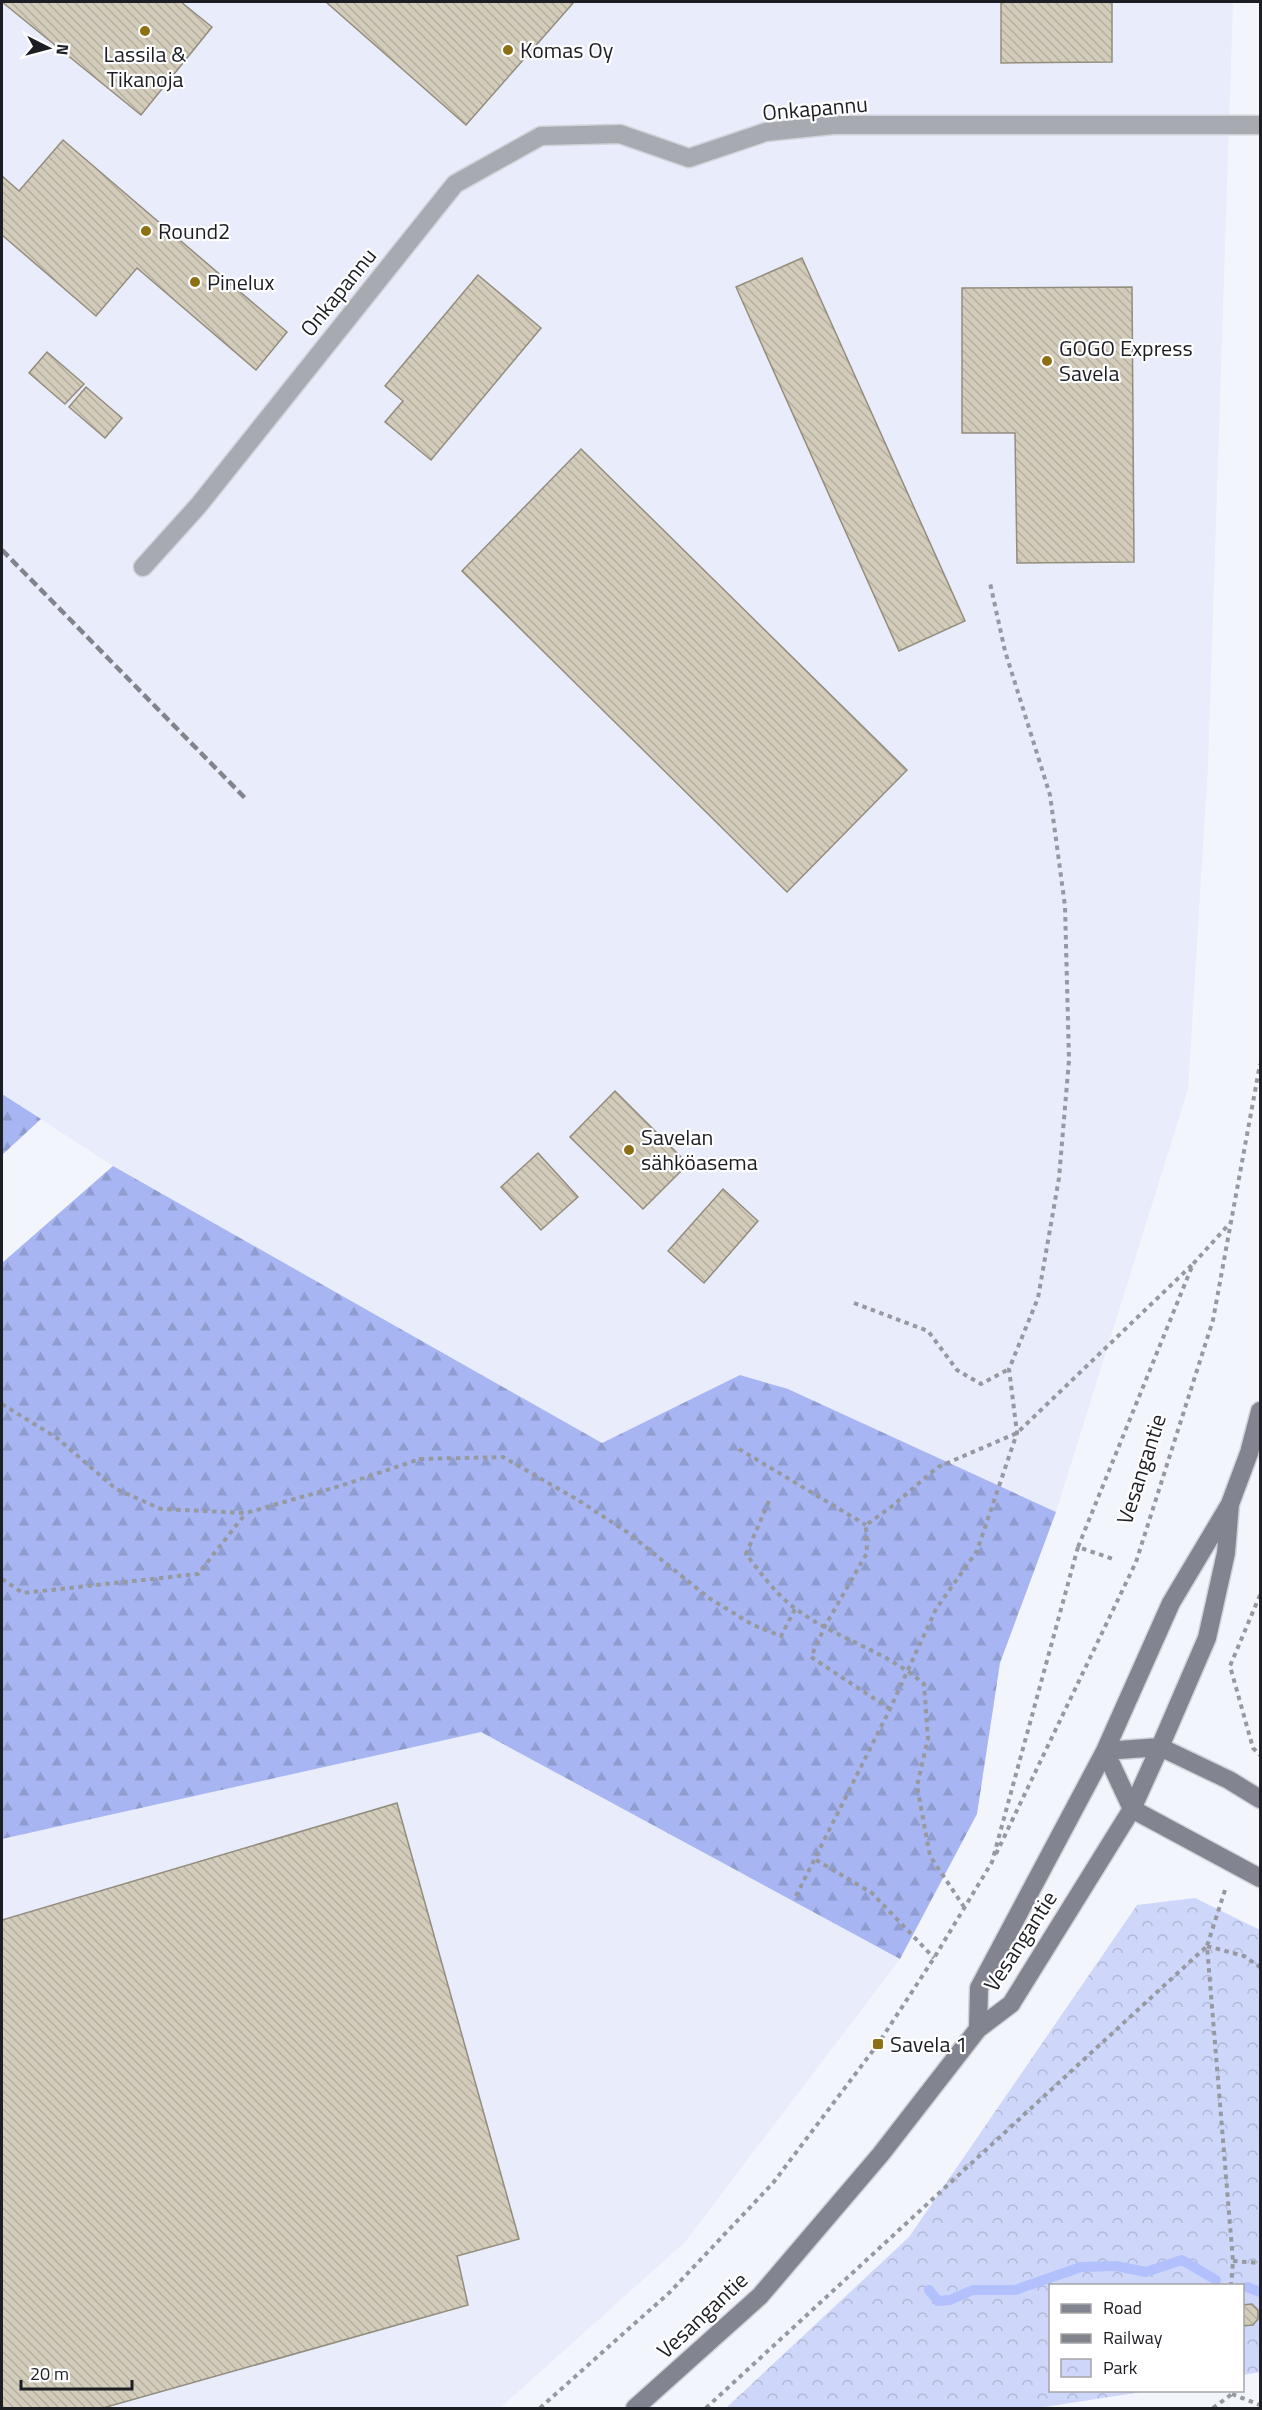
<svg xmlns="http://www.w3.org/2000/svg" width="1262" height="2410" viewBox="0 0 1262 2410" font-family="'Titillium Web',sans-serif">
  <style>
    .built { fill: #e8ecfb }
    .forest { fill: url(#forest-firs) }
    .park { fill: url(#park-crowns) }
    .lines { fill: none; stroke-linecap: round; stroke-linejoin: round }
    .stream { stroke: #b2c0fd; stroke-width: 10 }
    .building { fill: url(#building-back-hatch); stroke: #938d7e; stroke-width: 1.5 }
    .street-casing { stroke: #d1d3d9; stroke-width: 21 }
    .secondary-casing { stroke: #d1d3d9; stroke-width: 21 }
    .path { stroke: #9799a0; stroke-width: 4; stroke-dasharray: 4.5 4.5; stroke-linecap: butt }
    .street { stroke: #a8aab1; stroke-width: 18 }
    .secondary { stroke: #828590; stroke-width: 18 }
    .rail { stroke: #82848b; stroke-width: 4.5; stroke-dasharray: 9 4.5; stroke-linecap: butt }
    .poi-dot { fill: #8e7014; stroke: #fff; stroke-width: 2 }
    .labels { text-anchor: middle; stroke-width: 4.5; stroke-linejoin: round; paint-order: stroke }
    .poi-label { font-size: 22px; fill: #1c1e24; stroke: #fff; text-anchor: start }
    .street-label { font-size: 22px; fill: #1c1e24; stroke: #fff }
  </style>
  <defs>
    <pattern id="forest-firs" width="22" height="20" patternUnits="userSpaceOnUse" patternTransform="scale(1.5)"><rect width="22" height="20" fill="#a7b6f2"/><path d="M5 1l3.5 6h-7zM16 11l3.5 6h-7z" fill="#8f9ccf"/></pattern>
    <pattern id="park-crowns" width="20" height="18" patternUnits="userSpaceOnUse" patternTransform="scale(1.5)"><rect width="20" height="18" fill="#ced7f9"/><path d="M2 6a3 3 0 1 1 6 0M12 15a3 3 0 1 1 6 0" fill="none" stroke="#b0b8d5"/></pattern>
    <pattern id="building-back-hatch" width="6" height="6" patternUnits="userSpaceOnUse" patternTransform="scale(1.5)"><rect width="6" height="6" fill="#d3ccbb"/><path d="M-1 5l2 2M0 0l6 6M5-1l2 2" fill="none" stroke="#b5afa1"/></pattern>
  </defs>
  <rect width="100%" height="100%" fill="#f3f5fc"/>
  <path class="built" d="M2,2H1233L1208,765L1188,1089L1056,1512L788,1389L740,1375L602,1443L113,1166L2,1094Z
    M481,1732L900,1959L685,2242L500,2408H2V1839Z"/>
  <path class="forest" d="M2,1094L41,1119L2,1155Z
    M113,1166L602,1443L740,1375L788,1389L1056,1512L1000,1663L977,1814L900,1959L481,1732L2,1839V1263Z"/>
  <path class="park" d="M1195,1898L1260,1930V2372L1243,2375L1242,2286H1050V2390L1148,2391L1038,2408H726L909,2237L1137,1905Z"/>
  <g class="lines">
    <path class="stream" d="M1247,2287L1260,2292
      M929,2290L938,2301L950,2300L973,2290H1015L1081,2267L1116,2266L1146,2272L1182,2260L1216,2280"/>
  </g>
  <path class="building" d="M2,2H181L212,27L141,115Z
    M326,2H574L466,125Z
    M1001,2H1112V62L1001,63Z
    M63,140L287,332L256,370L137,268L96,316L2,235V176L19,191Z
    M802,258L965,621L899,651L736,287Z
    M478,275L541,328L431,460L385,422L403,401L385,386Z
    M1132,287L1134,562L1017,563L1015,433H962V288Z
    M47,352L84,384L65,404L29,373Z
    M86,387L122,418L105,438L69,407Z
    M581,449L907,770L787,892L462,571Z
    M615,1091L688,1164L643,1209L570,1137Z
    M538,1153L578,1197L541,1230L501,1187Z
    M723,1189L758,1221L704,1283L668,1251Z
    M397,1803L519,2239L457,2256L468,2305L103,2408H2V1920Z
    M1252,2304L1258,2310V2319L1253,2325L1243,2326L1242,2305Z"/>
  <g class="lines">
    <defs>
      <path id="street" d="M143,567L198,506L455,184L541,136L620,134L689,158L766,132L833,125H1260"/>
      <path id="secondary" d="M1105,1751L1132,1809L1260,1878
        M1105,1751L1160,1747L1229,1780L1260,1799
        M978,2029L979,1988L1105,1751L1171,1603L1230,1504L1249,1453L1260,1411
        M635,2408L760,2296L881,2154L978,2029L1011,2004L1132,1809L1160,1747L1207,1638L1226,1553L1230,1504"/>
    </defs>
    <use href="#street" class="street-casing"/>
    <use href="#secondary" class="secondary-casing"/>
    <path class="path" d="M854,1303L928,1331L957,1370L981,1384L1009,1369
      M2,1404L57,1438L116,1489L161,1509L246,1513L340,1486L420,1459L503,1457L578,1500L627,1532L709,1598L753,1625L781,1636L795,1609
      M739,1449L866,1525
      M769,1501L746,1554C761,1573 776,1595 796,1609C836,1639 887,1651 924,1684L928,1738L917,1786L930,1856L964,1907
      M1078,1547L1193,1264L1231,1222
      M2,1579L23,1593L198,1574L246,1513
      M1260,1595L1230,1666L1253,1748L1260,1755
      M890,1709L811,1657L825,1626L867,1553L866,1525L891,1507L938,1467L1017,1433L1193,1264
      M996,1854L1136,1562L1213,1320L1260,1064
      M816,1860L872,1893L934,1958
      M1225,1890L1207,1946L1230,2225L1233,2261L1231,2286
      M796,1896L890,1709L936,1609L977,1551L1017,1433L1009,1369L1038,1298L1059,1178L1069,1060L1065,906L1050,795L1005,651L990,583
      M1207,1946L1244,1956L1260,1967
      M1233,2261L1260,2263
      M1232,2394L1260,2405
      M540,2408L670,2292L773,2183L878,2044L934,1958L992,1862L1078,1547L1116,1560
      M706,2408L1207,1946
      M1213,2408L1232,2394V2390"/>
    <use href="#street" class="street"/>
    <use href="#secondary" class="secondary"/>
    <path class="rail" d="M2,550L245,798"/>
  </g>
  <g class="poi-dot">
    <circle cx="145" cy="31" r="6"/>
    <circle cx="508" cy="50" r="6"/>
    <circle cx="146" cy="231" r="6"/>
    <circle cx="195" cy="282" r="6"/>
    <circle cx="1047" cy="361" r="6"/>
    <circle cx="629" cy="1150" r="6"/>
    <rect x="872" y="2038" width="12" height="12" rx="3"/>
  </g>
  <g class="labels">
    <g class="poi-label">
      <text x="520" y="58">Komas Oy</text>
      <text x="145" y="62" text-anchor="middle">Lassila &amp;<tspan x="145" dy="25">Tikanoja</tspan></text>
      <text x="158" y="239">Round2</text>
      <text x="207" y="290">Pinelux</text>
      <text x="1059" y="356">GOGO Express<tspan x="1059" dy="25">Savela</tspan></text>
      <text x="641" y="1145">Savelan<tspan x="641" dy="25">sähköasema</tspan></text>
      <text x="890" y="2052">Savela 1</text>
    </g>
    <g class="street-label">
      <text transform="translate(815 108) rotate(-5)" y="8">Onkapannu</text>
      <text transform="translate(338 292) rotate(-51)" y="8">Onkapannu</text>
      <text transform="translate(1141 1469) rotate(-72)" y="8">Vesangantie</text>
      <text transform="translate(1020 1941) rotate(-57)" y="8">Vesangantie</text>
      <text transform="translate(702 2315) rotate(-43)" y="8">Vesangantie</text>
    </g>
  </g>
  <rect width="1262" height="2410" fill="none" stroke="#1c1e24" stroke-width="6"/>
  <rect x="1049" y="2284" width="195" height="108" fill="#ffffff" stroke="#a4a5a7" stroke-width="1.5"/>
  <rect x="1061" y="2304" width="30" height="9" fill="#828590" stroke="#a4a5a7" stroke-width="1.5"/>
  <text x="1103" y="2314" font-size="18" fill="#1c1e24">Road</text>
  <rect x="1061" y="2334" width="30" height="9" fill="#82848b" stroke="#a4a5a7" stroke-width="1.5"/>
  <text x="1103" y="2344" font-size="18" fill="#1c1e24">Railway</text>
  <rect x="1061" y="2359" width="30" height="18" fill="url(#park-crowns)" stroke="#a4a5a7" stroke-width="1.5"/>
  <text x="1103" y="2374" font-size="18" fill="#1c1e24">Park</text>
  <g transform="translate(48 48) rotate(96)" stroke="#ffffff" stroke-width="4.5" paint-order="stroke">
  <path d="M0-4.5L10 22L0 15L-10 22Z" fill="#1c1e24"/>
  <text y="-9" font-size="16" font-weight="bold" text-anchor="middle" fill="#1c1e24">N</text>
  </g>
  <path d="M21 2380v9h111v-9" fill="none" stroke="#1c1e24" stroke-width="3"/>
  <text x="30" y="2380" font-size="18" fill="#1c1e24" stroke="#ffffff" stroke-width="4.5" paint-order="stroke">20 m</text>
</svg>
